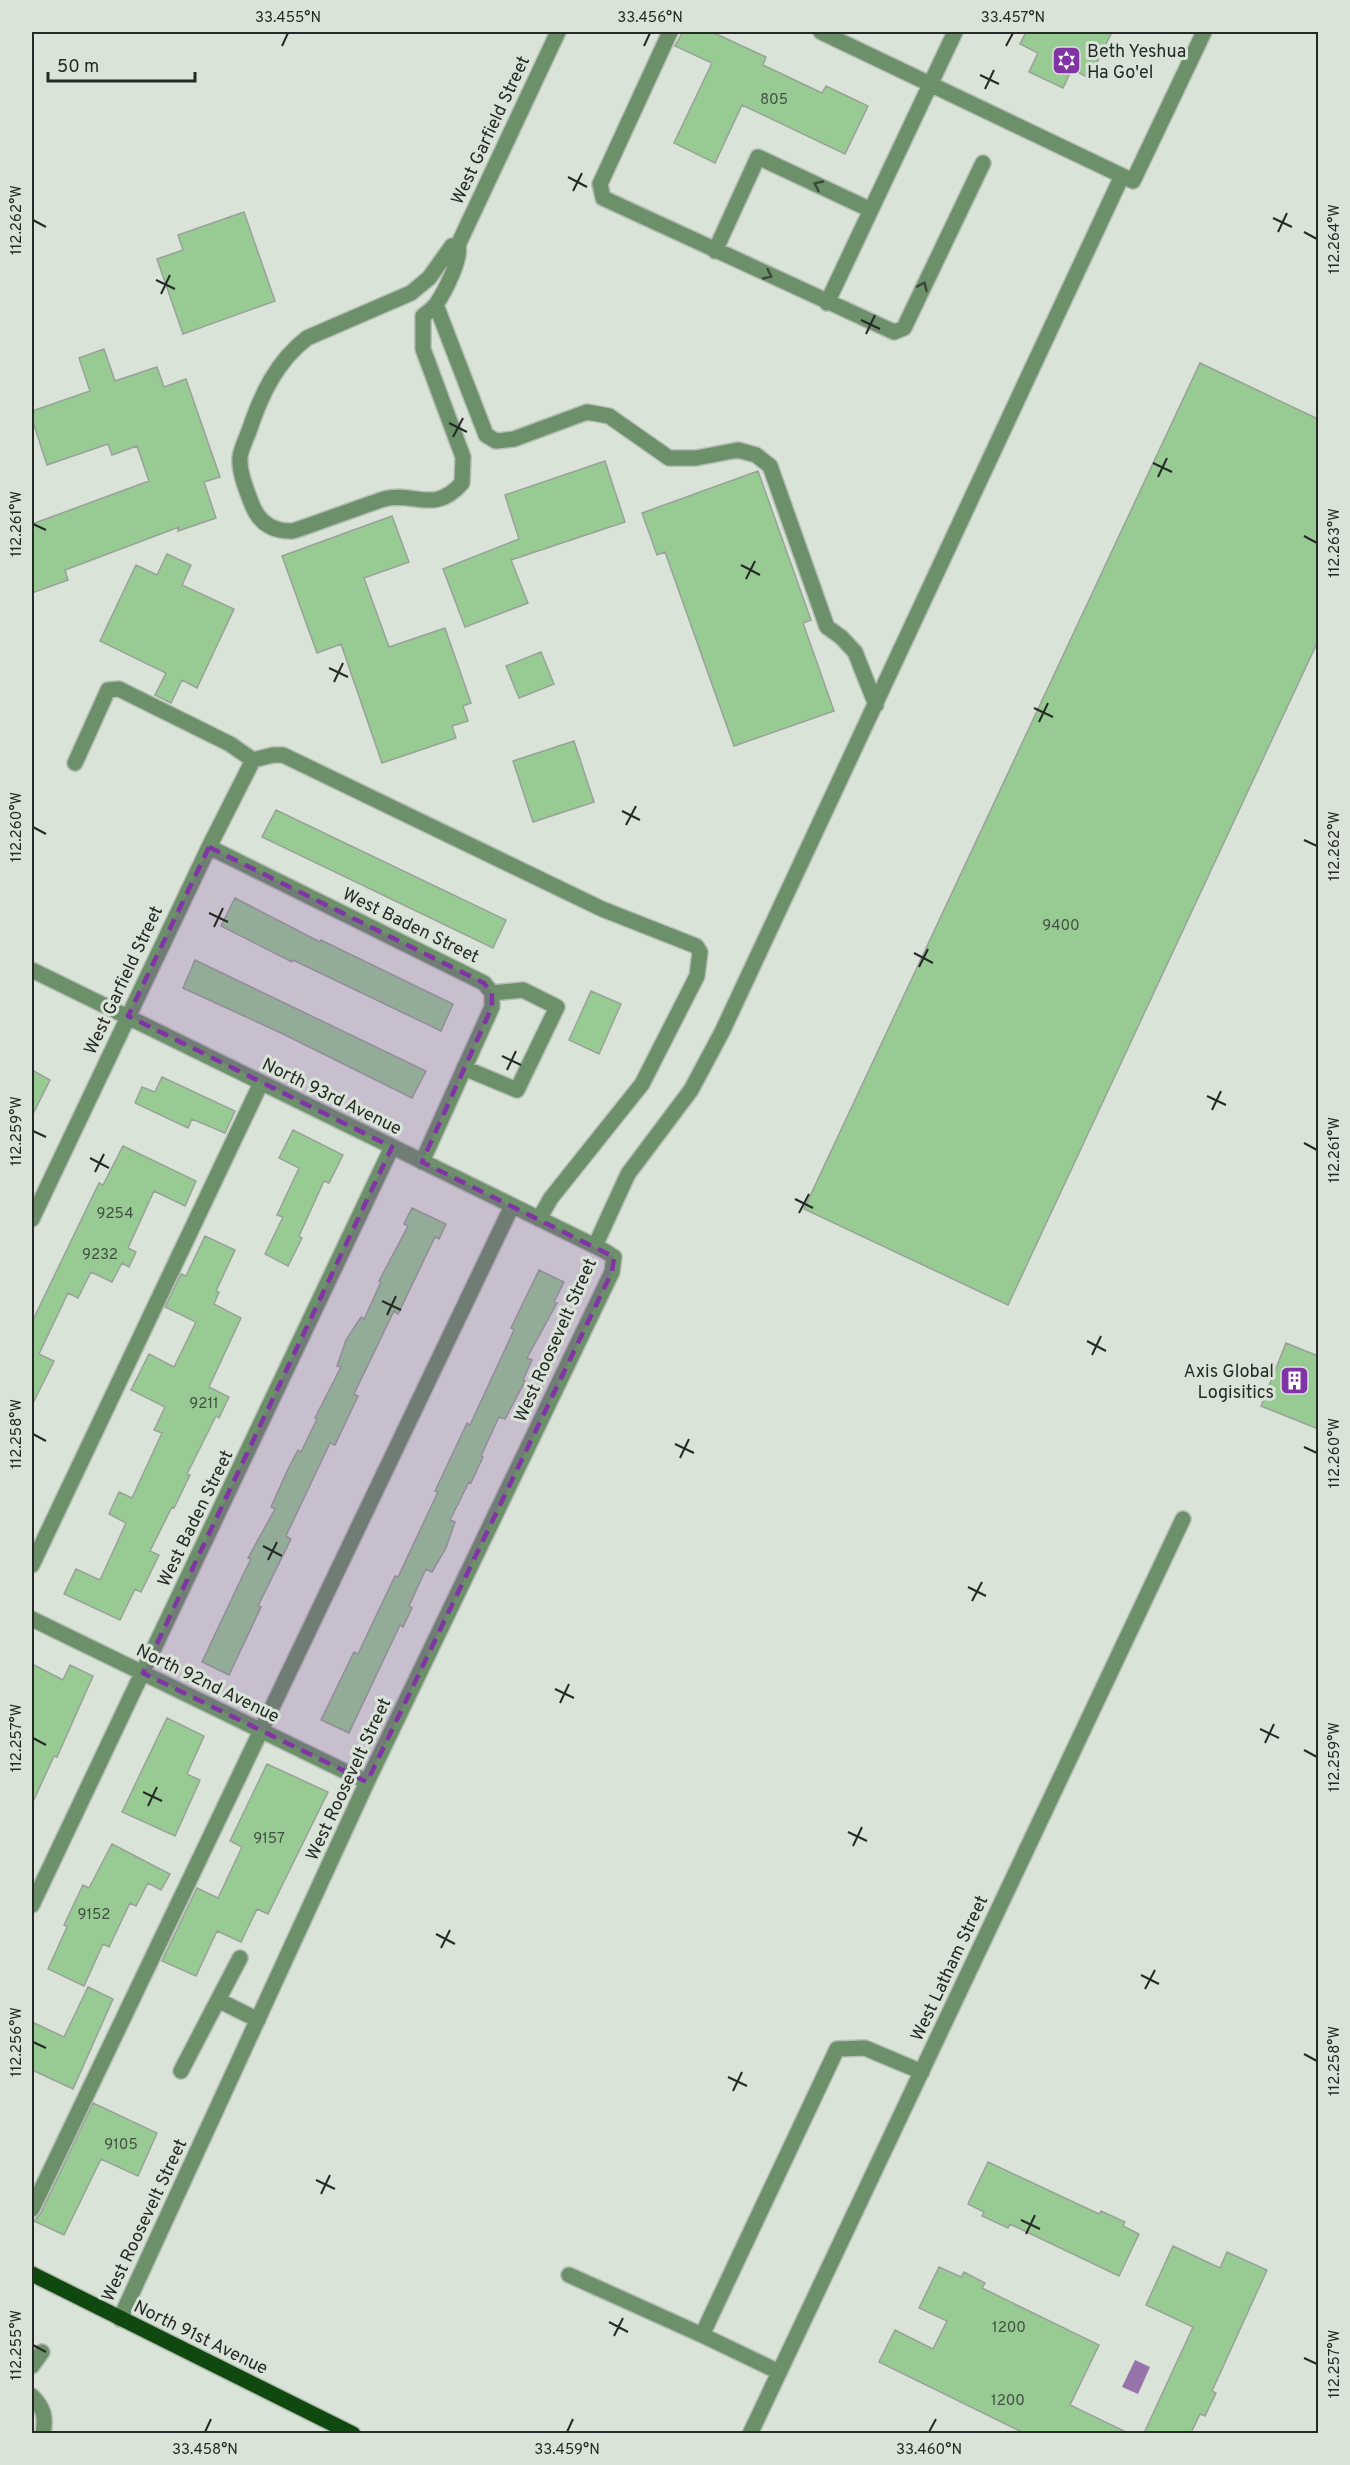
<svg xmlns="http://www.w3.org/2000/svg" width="1350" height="2465" viewBox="0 0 1350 2465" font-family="Overpass,sans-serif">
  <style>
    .water { fill: #9773ac }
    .building { fill: #98cb94; stroke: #98a298; stroke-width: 1.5 }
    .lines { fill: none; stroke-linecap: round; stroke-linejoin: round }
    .minor-casing { stroke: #b5beb4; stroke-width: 18 }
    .major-casing { stroke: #b5beb4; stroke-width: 18 }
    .minor { stroke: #6c9069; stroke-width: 15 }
    .major { stroke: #104910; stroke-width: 15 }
    .oneway { stroke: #3b493a }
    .marked { fill: #8034a5; fill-opacity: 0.2; stroke: #8034a5; stroke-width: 4.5; stroke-dasharray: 12 8; stroke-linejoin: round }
    .ticks { fill: none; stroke: #262a26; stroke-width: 2 }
    .labels { text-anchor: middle; stroke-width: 6; stroke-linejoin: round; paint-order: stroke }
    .number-label { font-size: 15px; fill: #425242 }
    .poi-label { font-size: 18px; fill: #262a26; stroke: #d9e3d8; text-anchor: start }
    .street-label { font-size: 18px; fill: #262a26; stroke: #d9e3d8 }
    .neatline { fill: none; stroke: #262a26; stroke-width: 2 }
    .ticks-label { font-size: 15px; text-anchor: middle; fill: #262a26 }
  </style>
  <rect width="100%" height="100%" fill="#d9e3d8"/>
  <path class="water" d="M1135,2360L1150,2367L1138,2394L1122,2387Z"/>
  <path class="building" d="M683,32H712L766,57L763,65L822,93L826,86L868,106L845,154L742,105L715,163L674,143L712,63L675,46Z
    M1026,32H1112L1089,78L1072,69L1063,88L1029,72L1038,53L1020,44Z
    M244,212L275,301L183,334L157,259L183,250L178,235Z
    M104,349L115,381L157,367L164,387L186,379L220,477L204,482L216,518L178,531L179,527L65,570L68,580L32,593V524L149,481L137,446L112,455L108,444L47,465L32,419V411L90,391L79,358Z
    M1200,363L1318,419V641L1008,1305L804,1209Z
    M605,461L625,522L511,560L528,603L465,627L443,569L519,539L505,495Z
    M758,471L811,620L803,623L834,711L734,746L665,552L657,555L642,513Z
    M392,516L409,562L364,578L389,647L445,628L471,703L463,706L468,721L452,726L456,738L382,763L341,644L317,653L282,556Z
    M167,554L191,565L182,585L234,609L197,688L182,680L171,703L155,695L166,673L100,641L136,565L157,575Z
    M541,652L554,684L519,698L506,666Z
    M574,741L594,802L533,822L513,761Z
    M276,810L506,920L493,948L262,837Z
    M235,898L320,942L321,940L453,1004L441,1031L293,960L292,962L221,926Z
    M195,960L426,1071L412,1098L281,1033L183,988Z
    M591,991L621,1004L599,1054L569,1040Z
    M32,1070L50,1080L32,1116Z
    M162,1077L235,1111L225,1133L192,1119L188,1128L135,1103L142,1087L155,1092Z
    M293,1130L343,1155L329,1183L324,1181L299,1236L302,1238L288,1266L265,1254L283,1217L277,1215L299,1168L279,1158Z
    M123,1146L196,1181L185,1206L154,1191L128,1248L136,1252L129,1267L122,1263L112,1282L91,1272L78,1298L68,1293L39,1354L54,1361L32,1405V1322L99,1183L103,1185Z
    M412,1208L446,1224L439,1239L435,1237L398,1314L394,1311L354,1394L358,1396L335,1445L330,1443L286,1536L291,1539L258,1606L261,1607L229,1675L202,1662L243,1575L251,1559L248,1558L275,1509L271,1507L288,1469L298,1450L301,1452L317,1419L315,1418L341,1367L337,1366L346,1340L361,1317L364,1319L381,1282L379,1281L408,1226L404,1224Z
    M205,1236L235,1250L216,1291L219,1292L214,1304L241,1318L209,1387L229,1397L219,1418L216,1416L187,1474L190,1475L174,1508L172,1507L150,1551L159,1555L141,1592L135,1589L120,1620L64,1594L76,1569L100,1580L126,1523L109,1514L119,1492L132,1498L162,1433L154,1430L165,1407L131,1390L149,1354L174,1367L196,1322L165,1307L181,1274L186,1276Z
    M539,1270L564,1282L554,1302L557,1303L527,1358L532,1360L523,1380L525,1381L505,1419L499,1417L481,1456L483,1457L471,1483L469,1482L450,1520L455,1522L446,1548L432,1572L426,1569L409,1606L412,1608L403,1627L400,1625L349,1733L321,1720L354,1652L358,1654L395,1576L398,1577L438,1492L435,1491L467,1423L470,1425L514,1330L511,1328Z
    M1286,1343L1318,1356V1429L1261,1406Z
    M32,1664L63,1680L70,1665L93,1676L57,1757L54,1756L32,1804Z
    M167,1718L204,1736L187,1774L200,1780L175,1836L122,1812Z
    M267,1764L328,1792L268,1914L257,1909L241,1942L217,1931L196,1976L162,1961L197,1888L218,1898L242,1847L230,1841Z
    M112,1844L170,1874L161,1890L148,1883L136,1906L130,1903L109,1947L103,1944L84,1986L48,1969L67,1927L64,1925L83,1885L89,1888Z
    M88,1987L113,1999L73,2089L32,2070V2022L64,2037Z
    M93,2103L157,2133L138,2176L101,2159L64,2235L34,2221L41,2213Z
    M988,2162L1099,2214L1101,2211L1125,2222L1123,2226L1139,2234L1119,2276L1010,2224L1008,2228L982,2216L984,2212L968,2204Z
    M1173,2246L1220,2268L1227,2252L1267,2270L1212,2391L1216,2393L1205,2416L1200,2414L1191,2433H1144L1193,2327L1146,2305Z
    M939,2267L961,2277L964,2272L985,2283L982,2288L1099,2345L1070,2405L1128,2433H1024L879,2362L895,2330L933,2349L947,2321L919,2308Z"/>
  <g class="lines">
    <defs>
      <path id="minor" d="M670,32L600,184L603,198L894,332L904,328L983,163
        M821,32L1133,181L1204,32
        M458,245C462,258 445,291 437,303C434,308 428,312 423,316V349L463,457L462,483C434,515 414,491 384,499C354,509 323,521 293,531C272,532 258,522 251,502C246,489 239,472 240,457C241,449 246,439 249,431C261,395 276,362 307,338L411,293L429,278L452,246Z
        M458,245L558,32
        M715,251L758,157L871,210
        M827,303L955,32
        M436,305L486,435L496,441L514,439L587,412L609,416L669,458H696L738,450L756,455L770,466L827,627L841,637L855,652L876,705
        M253,760L273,755H283L602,909L696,946L700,952L697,976L642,1084L551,1198L539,1219
        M75,763L108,690L119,689L230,744L253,760
        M209,847L484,983L492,993V1007L422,1162
        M32,970L603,1250L614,1257L612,1272L367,1782L120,2319
        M464,1068L517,1090L557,1007L523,990L492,993
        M32,1219L209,847L253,760
        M595,1246L628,1174L691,1090L722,1032L1122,176
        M32,1565L261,1083
        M32,1619L367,1782
        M32,1905L392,1147
        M218,2000L240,1958
        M181,2071L218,2000L258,2020
        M32,2209L512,1206
        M569,2275L702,2335L837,2049L865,2048L922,2072
        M702,2335L779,2372
        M32,2366L42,2352
        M32,2396C44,2408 46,2417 43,2434
        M750,2434L1183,1519"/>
      <path id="major" d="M32,2274L353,2434"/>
    </defs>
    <use href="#minor" class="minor-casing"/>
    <use href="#major" class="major-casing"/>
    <use href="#minor" class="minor"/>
    <use href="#major" class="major"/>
  </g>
  <defs><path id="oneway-chevron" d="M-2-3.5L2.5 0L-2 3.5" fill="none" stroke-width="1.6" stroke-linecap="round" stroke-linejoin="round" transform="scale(1.5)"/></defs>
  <g class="oneway">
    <use href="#oneway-chevron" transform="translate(818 185) rotate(-155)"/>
    <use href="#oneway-chevron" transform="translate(768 275) rotate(25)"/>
    <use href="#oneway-chevron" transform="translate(923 286) rotate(-65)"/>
  </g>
  <path class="marked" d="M209,847L484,983L492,993V1007L422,1162L614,1257L612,1272L367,1782L143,1673L392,1147L128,1016Z"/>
  <path class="ticks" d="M282,46L288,33M644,46L650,33M1006,46L1013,33M980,75L999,84M985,89L994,70M568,177L587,187M573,191L582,173M1273,218L1292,227M33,220L46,227M1278,232L1287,213M1304,232L1317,239M156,280L175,289M161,294L170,275M861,320L880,329M866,334L875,315M449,423L467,432M453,437L463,418M1153,463L1172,472M1158,477L1167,458M33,524L46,530M1304,536L1317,543M741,565L760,575M746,579L755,561M329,668L348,677M334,682L343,663M1034,708L1053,717M1039,722L1048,703M622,811L640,820M626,825L636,806M33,827L46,834M1304,840L1317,846M209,913L228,922M214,927L223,908M914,953L933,963M919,967L928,949M502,1056L521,1065M507,1070L516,1051M1207,1096L1226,1105M1212,1110L1221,1091M33,1131L46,1137M1304,1143L1317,1150M90,1158L109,1168M95,1172L104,1154M795,1199L813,1208M799,1213L809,1194M382,1301L401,1310M387,1315L396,1296M1087,1341L1106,1351M1092,1355L1101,1336M33,1434L46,1441M675,1444L694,1453M1304,1447L1317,1453M680,1458L689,1439M263,1546L282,1556M268,1560L277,1542M968,1587L986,1596M972,1601L982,1582M555,1689L574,1698M560,1703L569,1684M1260,1729L1279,1738M33,1738L46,1745M1265,1743L1274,1724M1304,1750L1317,1757M143,1792L162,1801M148,1806L157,1787M848,1832L867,1841M853,1846L862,1827M436,1934L455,1944M441,1948L450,1930M1141,1975L1159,1984M1145,1989L1155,1970M33,2042L46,2048M1304,2054L1317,2061M728,2077L747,2086M733,2091L742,2072M316,2180L335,2189M321,2194L330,2175M1021,2220L1040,2229M1026,2234L1035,2215M609,2322L628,2332M614,2336L623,2318M33,2345L46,2352M1304,2358L1317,2364M205,2432L211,2419M567,2432L573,2419M929,2432L936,2419"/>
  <defs>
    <symbol id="synagogue-square" viewBox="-11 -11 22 22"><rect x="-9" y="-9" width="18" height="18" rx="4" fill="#8034a5" stroke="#d9e3d8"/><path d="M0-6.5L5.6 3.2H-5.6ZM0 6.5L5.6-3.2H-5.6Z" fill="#fff"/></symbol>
    <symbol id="building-square" viewBox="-11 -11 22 22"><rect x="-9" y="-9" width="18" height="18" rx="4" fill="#8034a5" stroke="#d9e3d8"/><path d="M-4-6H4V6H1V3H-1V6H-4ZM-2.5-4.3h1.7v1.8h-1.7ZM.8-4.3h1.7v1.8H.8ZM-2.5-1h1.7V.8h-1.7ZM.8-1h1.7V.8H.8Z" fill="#fff"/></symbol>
  </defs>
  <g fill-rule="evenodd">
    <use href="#synagogue-square" x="1050" y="44" width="33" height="33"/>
    <use href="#building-square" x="1278" y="1364" width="33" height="33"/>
  </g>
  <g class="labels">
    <g class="number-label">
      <text x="774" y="104">805</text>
      <text x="1061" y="930">9400</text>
      <text x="115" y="1218">9254</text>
      <text x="100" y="1259">9232</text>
      <text x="204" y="1408">9211</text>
      <text x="269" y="1843">9157</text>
      <text x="94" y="1919">9152</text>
      <text x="121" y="2149">9105</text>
      <text x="1009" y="2332">1200</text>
      <text x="1008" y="2405">1200</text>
    </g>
    <g class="poi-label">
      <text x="1087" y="57">Beth Yeshua<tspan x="1087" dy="21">Ha Go'el</tspan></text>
      <text x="1274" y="1377" text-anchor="end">Axis Global<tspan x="1274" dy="21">Logisitics</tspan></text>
    </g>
    <g class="street-label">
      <text transform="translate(490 130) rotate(-65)" y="6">West Garfield Street</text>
      <text transform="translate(411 925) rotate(26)" y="6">West Baden Street</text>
      <text transform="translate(123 980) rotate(-65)" y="6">West Garfield Street</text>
      <text transform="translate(332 1096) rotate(26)" y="6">North 93rd Avenue</text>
      <text transform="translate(555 1340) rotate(-66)" y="6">West Roosevelt Street</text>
      <text transform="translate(195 1518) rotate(-64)" y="6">West Baden Street</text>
      <text transform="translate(208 1683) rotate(26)" y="6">North 92nd Avenue</text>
      <text transform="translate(348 1779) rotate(-65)" y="6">West Roosevelt Street</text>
      <text transform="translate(949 1968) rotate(-65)" y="6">West Latham Street</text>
      <text transform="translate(144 2220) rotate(-65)" y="6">West Roosevelt Street</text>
      <text transform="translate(201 2337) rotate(26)" y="6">North 91st Avenue</text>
    </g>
  </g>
  <rect width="1350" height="2465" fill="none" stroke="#d9e3d8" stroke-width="66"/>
  <path d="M48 72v9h147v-9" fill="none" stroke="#262a26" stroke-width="3"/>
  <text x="57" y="72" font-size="18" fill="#262a26" stroke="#d9e3d8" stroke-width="4.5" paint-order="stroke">50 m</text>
  <rect x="33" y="33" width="1284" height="2399" class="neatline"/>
  <g class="ticks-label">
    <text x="288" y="22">33.455°N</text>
    <text x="650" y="22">33.456°N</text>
    <text x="1013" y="22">33.457°N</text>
    <text transform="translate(16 220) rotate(-90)" y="5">112.262°W</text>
    <text transform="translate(1334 239) rotate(-90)" y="5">112.264°W</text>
    <text transform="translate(16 524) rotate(-90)" y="5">112.261°W</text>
    <text transform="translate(1334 543) rotate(-90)" y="5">112.263°W</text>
    <text transform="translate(16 827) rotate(-90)" y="5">112.260°W</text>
    <text transform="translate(1334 846) rotate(-90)" y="5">112.262°W</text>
    <text transform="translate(16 1131) rotate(-90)" y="5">112.259°W</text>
    <text transform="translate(1334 1150) rotate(-90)" y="5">112.261°W</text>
    <text transform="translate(16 1434) rotate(-90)" y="5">112.258°W</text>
    <text transform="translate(1334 1453) rotate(-90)" y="5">112.260°W</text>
    <text transform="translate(16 1738) rotate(-90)" y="5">112.257°W</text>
    <text transform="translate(1334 1757) rotate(-90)" y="5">112.259°W</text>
    <text transform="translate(16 2042) rotate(-90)" y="5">112.256°W</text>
    <text transform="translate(1334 2061) rotate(-90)" y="5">112.258°W</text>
    <text transform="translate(16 2345) rotate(-90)" y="5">112.255°W</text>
    <text transform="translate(1334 2364) rotate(-90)" y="5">112.257°W</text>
    <text x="205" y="2454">33.458°N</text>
    <text x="567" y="2454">33.459°N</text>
    <text x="929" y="2454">33.460°N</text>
  </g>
</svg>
